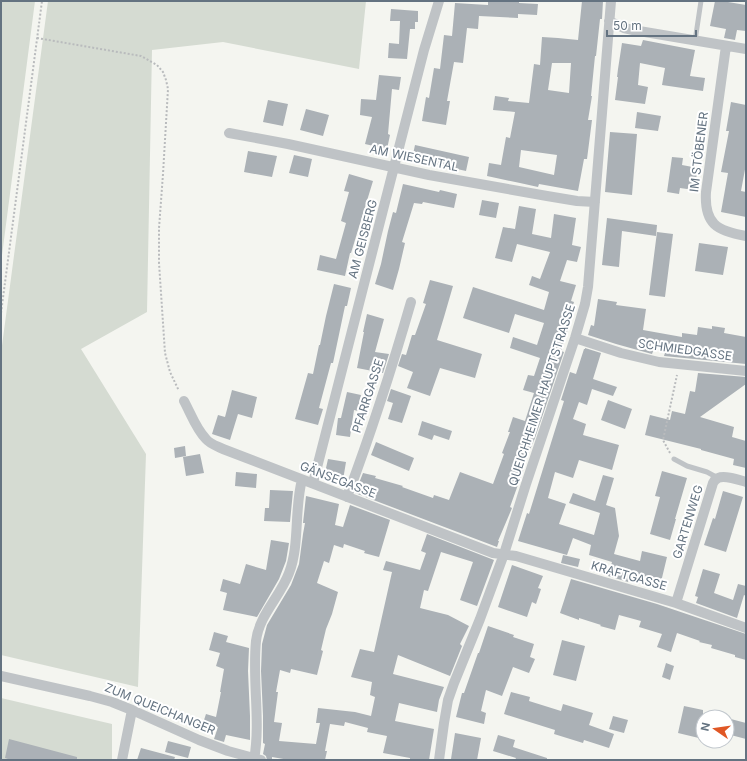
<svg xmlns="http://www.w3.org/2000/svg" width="747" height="761" viewBox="0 0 747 761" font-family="Inter,sans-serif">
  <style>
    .green { fill: #d5dbd2 }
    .building { fill: #abb1b6; fill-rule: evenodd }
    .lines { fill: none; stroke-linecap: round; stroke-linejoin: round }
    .path { stroke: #b9bbbd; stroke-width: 2; stroke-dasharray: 2 2; stroke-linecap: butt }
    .service { stroke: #bfc3c6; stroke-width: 5 }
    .minor { stroke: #bfc3c6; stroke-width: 10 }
    .labels { text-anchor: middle; stroke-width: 4; stroke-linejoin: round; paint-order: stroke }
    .street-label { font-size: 12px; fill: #647381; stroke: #fff }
  </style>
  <rect width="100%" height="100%" fill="#f4f5f0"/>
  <path class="green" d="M1,1H35L1,263Z
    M48,1H366L359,69L223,42L152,50L147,312L81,349L146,454L138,687L1,655V353Z
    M1,698L112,724V760H1Z"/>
  <path class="building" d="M488,1H519V3L538,4L537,15L518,14V18L479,16L478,29L467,28L463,63L454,62L447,101H450L446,125L422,121L426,97L429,98L434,68L440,69L444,35L452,36L455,3L488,5Z
    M582,1H603L602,19H600L596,56H595L591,96H592L588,120H592L587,159H584L578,191L539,184L538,187L520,183L487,176L489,163L501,165L506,137L510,138L515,112L493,110L495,96L509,98L508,101L529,103L534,64L540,65L542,37L558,38L578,40ZM552,63H571L569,93L548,90ZM521,150L557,155L554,175L519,167Z
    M715,1H722L746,5V31L737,30L735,40L724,38L726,29L710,26Z
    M391,9L418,11V22H415V29H410L407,59L388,58L389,43L399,44L400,21H390Z
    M643,40L695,50L690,76L705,78L703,91L662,85L665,68L640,63L638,85L648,87L645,104L615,100L618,77H617L618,69L622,43L641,46Z
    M379,75L401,77L399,90L392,89L388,134L390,135L387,149L365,144L372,117L360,115L361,99L376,100Z
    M268,100L288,104L283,126L263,122Z
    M731,102L746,105V164L741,191L746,192V217L721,212L728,173L721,172L729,131H726Z
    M306,109L329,115L323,136L300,130Z
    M637,112L661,116L658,131L635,128Z
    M610,132L637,134L632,195L605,192Z
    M415,145L469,157L466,171L412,159Z
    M248,151L277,156L272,177L244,172Z
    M294,155L312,159L308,177L289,173Z
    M672,157L683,158L682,165L698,168L694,190L680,188L679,194L667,192Z
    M349,174L373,181L351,253H350L345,276L317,270L320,255L336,259L346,223L341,221L349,192L344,191Z
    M403,184L439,192L440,190L457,194L454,208L423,202L422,204L414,203L402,242L405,243L399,269L393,290L375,284L381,264L388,231L393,212L396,213Z
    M482,200L499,203L496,218L479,215Z
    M519,206L536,209L532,234L551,238L554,214L576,218L572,245L581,247L577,262L567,260L560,281L576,285L571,301L574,302L569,318L571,319L561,351L564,352L535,438L522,468H524L510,507L512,508L498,541H499L497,547L355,493L363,473L376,476L375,478L403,486L402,487L433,498L434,495L449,500L460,472L493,484L504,454L502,453L510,432H508L513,417L525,421L534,393L523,390L528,375L534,376L540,358L510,348L513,337L537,345L544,323L515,314L509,333L463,318L473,287L544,310L549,292L529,285L532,276L540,279L550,252L517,244L512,262L495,258L503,227L515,229Z
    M607,218L657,225L656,236L622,231L619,267L602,265Z
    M657,232L673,234L665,297L649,295Z
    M699,243L728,247L723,275L695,271Z
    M430,280L453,286L444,317L437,340L482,354L475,378L440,368L430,396L407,388L413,372L398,366L402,354L406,355L412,335H415L426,304L423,303Z
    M334,284L351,288L347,306H345L333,363H331L319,408L323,409L318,425L295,419L308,373L313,374L319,345H320L326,316Z
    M598,299L617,302L616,305L646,309L643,330L682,337V333L697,335L698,327L712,329V326L725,328L724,333L746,337V364L664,356L666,349L655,346L652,354L616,344L588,335L591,325L594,326Z
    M367,314L384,319L375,352L389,354L383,373L357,368L364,332H363Z
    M585,348L601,353L593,379L617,387L613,396L592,389L587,405L579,402L573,419L586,424L583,435L619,445L612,470L579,460L573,478L555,472L548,498L566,504L559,524L594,535L600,513L569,503L573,493L595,501L603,475L614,478L606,505L615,508L619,536L614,554L640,561L642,551L667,557L661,582L630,574L628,582L608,576L612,562L589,555L591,545L573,538L567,555L518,541L527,513L529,514L564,401L561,400L570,372L576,374L584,349H585Z
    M698,373L746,377V384L700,417L734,427L732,437L746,441V468L733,465L734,459L701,450V449L645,435L650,415L670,420L672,411L685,414L690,391L695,392Z
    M391,389L411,396L402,423L388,419L393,403L387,401Z
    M232,390L257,397L252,418L238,414L230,440L212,434L218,415L225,417Z
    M347,392L361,395L358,411L354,410L350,437L336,435L338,418H341Z
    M608,400L632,409L625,429L601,420Z
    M422,421L452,431L449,440L434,435L432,440L418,435Z
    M376,442L414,458L409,471L371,455Z
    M185,446L186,456L175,458L174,448Z
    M200,454L204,473L186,476L183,457Z
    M328,459L346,462L343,480L324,477Z
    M662,471L687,478L675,519H676L670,540L650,534L660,497L655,496Z
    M236,472L257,474L256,488L235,486Z
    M270,490L293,491L290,522L264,521L265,508H269Z
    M723,491L743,497L726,552L704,545L713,518L715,519Z
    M306,496L339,504L335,525L343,527L350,505L390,520L379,557L364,553L365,551L344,544L343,548L334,545L329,563L324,561L317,583L338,592L332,614L326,629L321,650L323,651L317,675L291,669L290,673L280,670L276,692H278L274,722L282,723L279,741L316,744L320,723H316L318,708L355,712L371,716L375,697L370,695L372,682L351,677L360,649L374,652L392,572L383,570L386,561L420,570L426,553L421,551L427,534L494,560L477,606L460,600L473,562L441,552L428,591L424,590L420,608L448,615L469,626L460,644L462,646L450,676L398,655L393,674L444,687L439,700L437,712L399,703L395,721L434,729L429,760H410V758L383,753L387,736L367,732L368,728L345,722L344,726L330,724L325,751H327L325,760H289L272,757V760H267L266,756L263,754L265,744L263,743V716L261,671L262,644L267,625L291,585L299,564L303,534L305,523H303Z
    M271,540L289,543L286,561L279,579L257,617L223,610L227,593L220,591L223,579L240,584L246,564L266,570Z
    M563,555L580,559L578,567L561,563Z
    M512,565L543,576L538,588L541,589L536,604L532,602L527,617L498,607Z
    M703,569L720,574L714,593L733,600L738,584L746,586V596L744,595L737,618L696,603L698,597L695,596Z
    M571,579L657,604L746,634V660L735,657V655L711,648L712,645L699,642L700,641L677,633L671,652L657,647L662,634L639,627L641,621L619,615L615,630L600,626L601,625L579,618V620L560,613Z
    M488,626L514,635L513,637L534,644L530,657L535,659L529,673L513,667L502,696L486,690L481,711L486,713L484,724L456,717L462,693H464L478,653H479Z
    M214,632L228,636L226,642L249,648L248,671L250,716V740L226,735L224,742L214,739L218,727L203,723L206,714L216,717L221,692H220L224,669L216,666L220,653L209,650Z
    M562,640L585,646L576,681L553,675Z
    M666,663L674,666L670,680L662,677Z
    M511,692L530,697L529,701L561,711L563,704L593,713L589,725L614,734L609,748L584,740L583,743L554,734L555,730L504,714Z
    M684,706L703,710V739L678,733Z
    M613,716L628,720L624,733L609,729Z
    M727,718L746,723V739L727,734Z
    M455,733L481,738L477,760H458L451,759Z
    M498,735L515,740L513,747L547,758V760H515L516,758L493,751Z
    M9,739L77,757V760H11L5,758Z
    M168,741L191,747L188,758L165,752Z
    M141,748L175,757L174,760H137Z"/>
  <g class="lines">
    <path class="path" d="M37,38L141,56L157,65L163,72L166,80L168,89L163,174L159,228V263L165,353L170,372L179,391
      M1,313L42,1
      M670,453L663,440L677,375"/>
    <path class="service" d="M695,41L701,1
      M674,459L687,466L707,472L718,478"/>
    <path class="minor" d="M609,21L624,28L633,30L746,49
      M726,46L706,192C704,224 717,231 746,236
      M229,133L288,144L429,175L547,196L577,201L595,202
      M575,338L621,353L659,362L746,371
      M184,401C191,414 196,429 206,439C210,444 217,446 223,449L493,553L516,556L676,603L746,628
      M313,483L424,50L439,1
      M347,497C371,433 392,368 411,302
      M676,603L713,483C714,481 716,479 718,478C725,475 739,480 746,482
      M1,676L90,696L112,702L132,710L199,740L228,751L261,760
      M122,760L132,710
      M254,760C261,721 252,681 256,641C259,615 280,597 289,573C300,545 294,509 302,480
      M439,760L444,723L448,700L454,683L480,619L504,554L526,484L575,338L585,304L588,287L611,1"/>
  </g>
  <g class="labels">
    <g class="street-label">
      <text transform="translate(699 152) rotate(-83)" y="4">IM STÖBENER</text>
      <text transform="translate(414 158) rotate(12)" y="4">AM WIESENTAL</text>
      <text transform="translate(363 239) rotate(-75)" y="4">AM GEISBERG</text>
      <text transform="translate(685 350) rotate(8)" y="4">SCHMIEDGASSE</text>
      <text transform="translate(542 395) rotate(-72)" y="4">QUEICHHEIMER HAUPTSTRASSE</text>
      <text transform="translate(368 396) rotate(-72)" y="4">PFARRGASSE</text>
      <text transform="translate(338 480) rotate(21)" y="4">GÄNSEGASSE</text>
      <text transform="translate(688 522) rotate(-73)" y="4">GARTENWEG</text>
      <text transform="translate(629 576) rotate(16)" y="4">KRAFTGASSE</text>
      <text transform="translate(160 709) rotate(22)" y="4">ZUM QUEICHANGER</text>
    </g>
  </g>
  <rect width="747" height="761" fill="none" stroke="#647381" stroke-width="4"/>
  <g transform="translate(715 729) rotate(283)"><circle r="19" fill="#ffffff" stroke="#c1c7cd"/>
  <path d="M0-3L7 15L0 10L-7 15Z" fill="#e05725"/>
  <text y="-6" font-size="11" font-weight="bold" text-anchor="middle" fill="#647381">N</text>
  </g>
  <path d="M607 30v6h89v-6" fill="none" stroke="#647381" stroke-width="2"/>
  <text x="613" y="30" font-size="12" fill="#647381" stroke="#ffffff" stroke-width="3" paint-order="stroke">50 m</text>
</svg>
